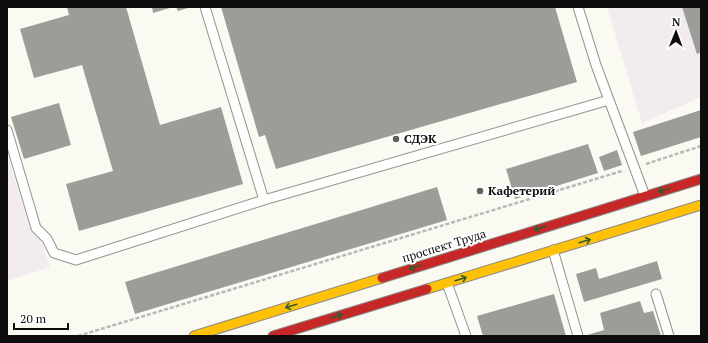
<svg xmlns="http://www.w3.org/2000/svg" width="708" height="343" viewBox="0 0 708 343" font-family="'PT Serif',serif">
  <style>
    .industrial { fill: #f2ecee }
    .building { fill: #9d9c98 }
    .lines { fill: none; stroke-linecap: round; stroke-linejoin: round }
    .lane-casing { stroke: #949390; stroke-width: 11 }
    .slow-casing { stroke: #8a8a87; stroke-width: 11 }
    .jam-casing { stroke: #8a8a87; stroke-width: 11 }
    .path { stroke: #b8b8b6; stroke-width: 2.5; stroke-dasharray: 4 2; stroke-linecap: butt }
    .lane { stroke: #fefefd; stroke-width: 9 }
    .slow { stroke: #ffc107; stroke-width: 9 }
    .jam { stroke: #c62828; stroke-width: 9 }
    .oneway { stroke: #2c5e2e }
    .poi-dot { fill: #60605d; stroke: #fff; stroke-width: 1.5 }
    .labels { text-anchor: middle; stroke-width: 4; stroke-linejoin: round; paint-order: stroke }
    .poi-label { font-size: 12px; font-weight: bold; fill: #0d0d0d; stroke: #fff; text-anchor: start }
    .street-label { font-size: 12px; fill: #0d0d0d; stroke: #fff }
  </style>
  <rect width="100%" height="100%" fill="#faf9f2"/>
  <path class="industrial" d="M607,7H701V97L642,123Z
    M7,155L31,231L42,244L50,267L7,281Z"/>
  <path class="building" d="M67,7H126L160,125L221,107L243,184L79,231L66,184L113,171L82,65L34,78L20,29L69,15Z
    M152,7H173L153,13Z
    M176,7H191L178,11Z
    M221,7H555L577,82L276,169L265,135L259,137Z
    M682,7H701V52L697,54Z
    M59,103L71,145L24,159L11,117Z
    M701,110V137L641,156L633,132Z
    M588,144L598,173L515,199L506,169Z
    M617,150L622,165L604,171L599,157Z
    M437,187L447,220L135,314L125,282Z
    M657,261L662,279L584,302L576,274L596,268L599,279Z
    M554,294L566,336H483L477,316Z
    M640,301L644,313L653,311L661,336H584L604,330L600,313Z"/>
  <g class="lines">
    <defs>
      <path id="lane" d="M205,7L264,200
        M578,7L596,65L609,100
        M7,130L36,228L47,239L54,253L76,260L264,200L609,100L645,196
        M553,250L578,336
        M447,283L466,336
        M656,294L669,336"/>
      <path id="slow" d="M427,289L701,205
        M194,336L382,278"/>
      <path id="jam" d="M382,278L701,179
        M273,336L427,289"/>
    </defs>
    <use href="#lane" class="lane-casing"/>
    <use href="#slow" class="slow-casing"/>
    <use href="#jam" class="jam-casing"/>
    <path class="path" d="M646,164L701,146
      M78,336L622,171"/>
    <use href="#lane" class="lane"/>
    <use href="#slow" class="slow"/>
    <use href="#jam" class="jam"/>
  </g>
  <defs><path id="oneway-shaft" d="M-6 0H5M1.5-3L5.5 0L1.5 3" fill="none" stroke-width="1.6" stroke-linecap="round" stroke-linejoin="round"/></defs>
  <g class="oneway">
    <use href="#oneway-shaft" transform="translate(664 190) rotate(163)"/>
    <use href="#oneway-shaft" transform="translate(540 228) rotate(163)"/>
    <use href="#oneway-shaft" transform="translate(585 241) rotate(-17)"/>
    <use href="#oneway-shaft" transform="translate(415 267) rotate(163)"/>
    <use href="#oneway-shaft" transform="translate(461 279) rotate(-17)"/>
    <use href="#oneway-shaft" transform="translate(291 306) rotate(163)"/>
    <use href="#oneway-shaft" transform="translate(337 316) rotate(-17)"/>
  </g>
  <g class="poi-dot">
    <circle cx="396" cy="139" r="4"/>
    <circle cx="480" cy="191" r="4"/>
  </g>
  <g class="labels">
    <g class="poi-label">
      <text x="404" y="143">СДЭК</text>
      <text x="488" y="195">Кафетерий</text>
    </g>
    <g class="street-label">
      <text transform="translate(444 246) rotate(-17)" y="4">проспект Труда</text>
    </g>
  </g>
  <rect width="708" height="343" fill="none" stroke="#0d0d0d" stroke-width="16"/>
  <g transform="translate(676 32) rotate(1)" stroke="#ffffff" stroke-width="3" paint-order="stroke">
  <path d="M0-3L7 15L0 10L-7 15Z" fill="#0d0d0d"/>
  <text y="-6" font-size="11" font-weight="bold" text-anchor="middle" fill="#0d0d0d">N</text>
  </g>
  <path d="M14 323v6h54v-6" fill="none" stroke="#0d0d0d" stroke-width="2"/>
  <text x="20" y="323" font-size="12" fill="#0d0d0d" stroke="#ffffff" stroke-width="3" paint-order="stroke">20 m</text>
</svg>
